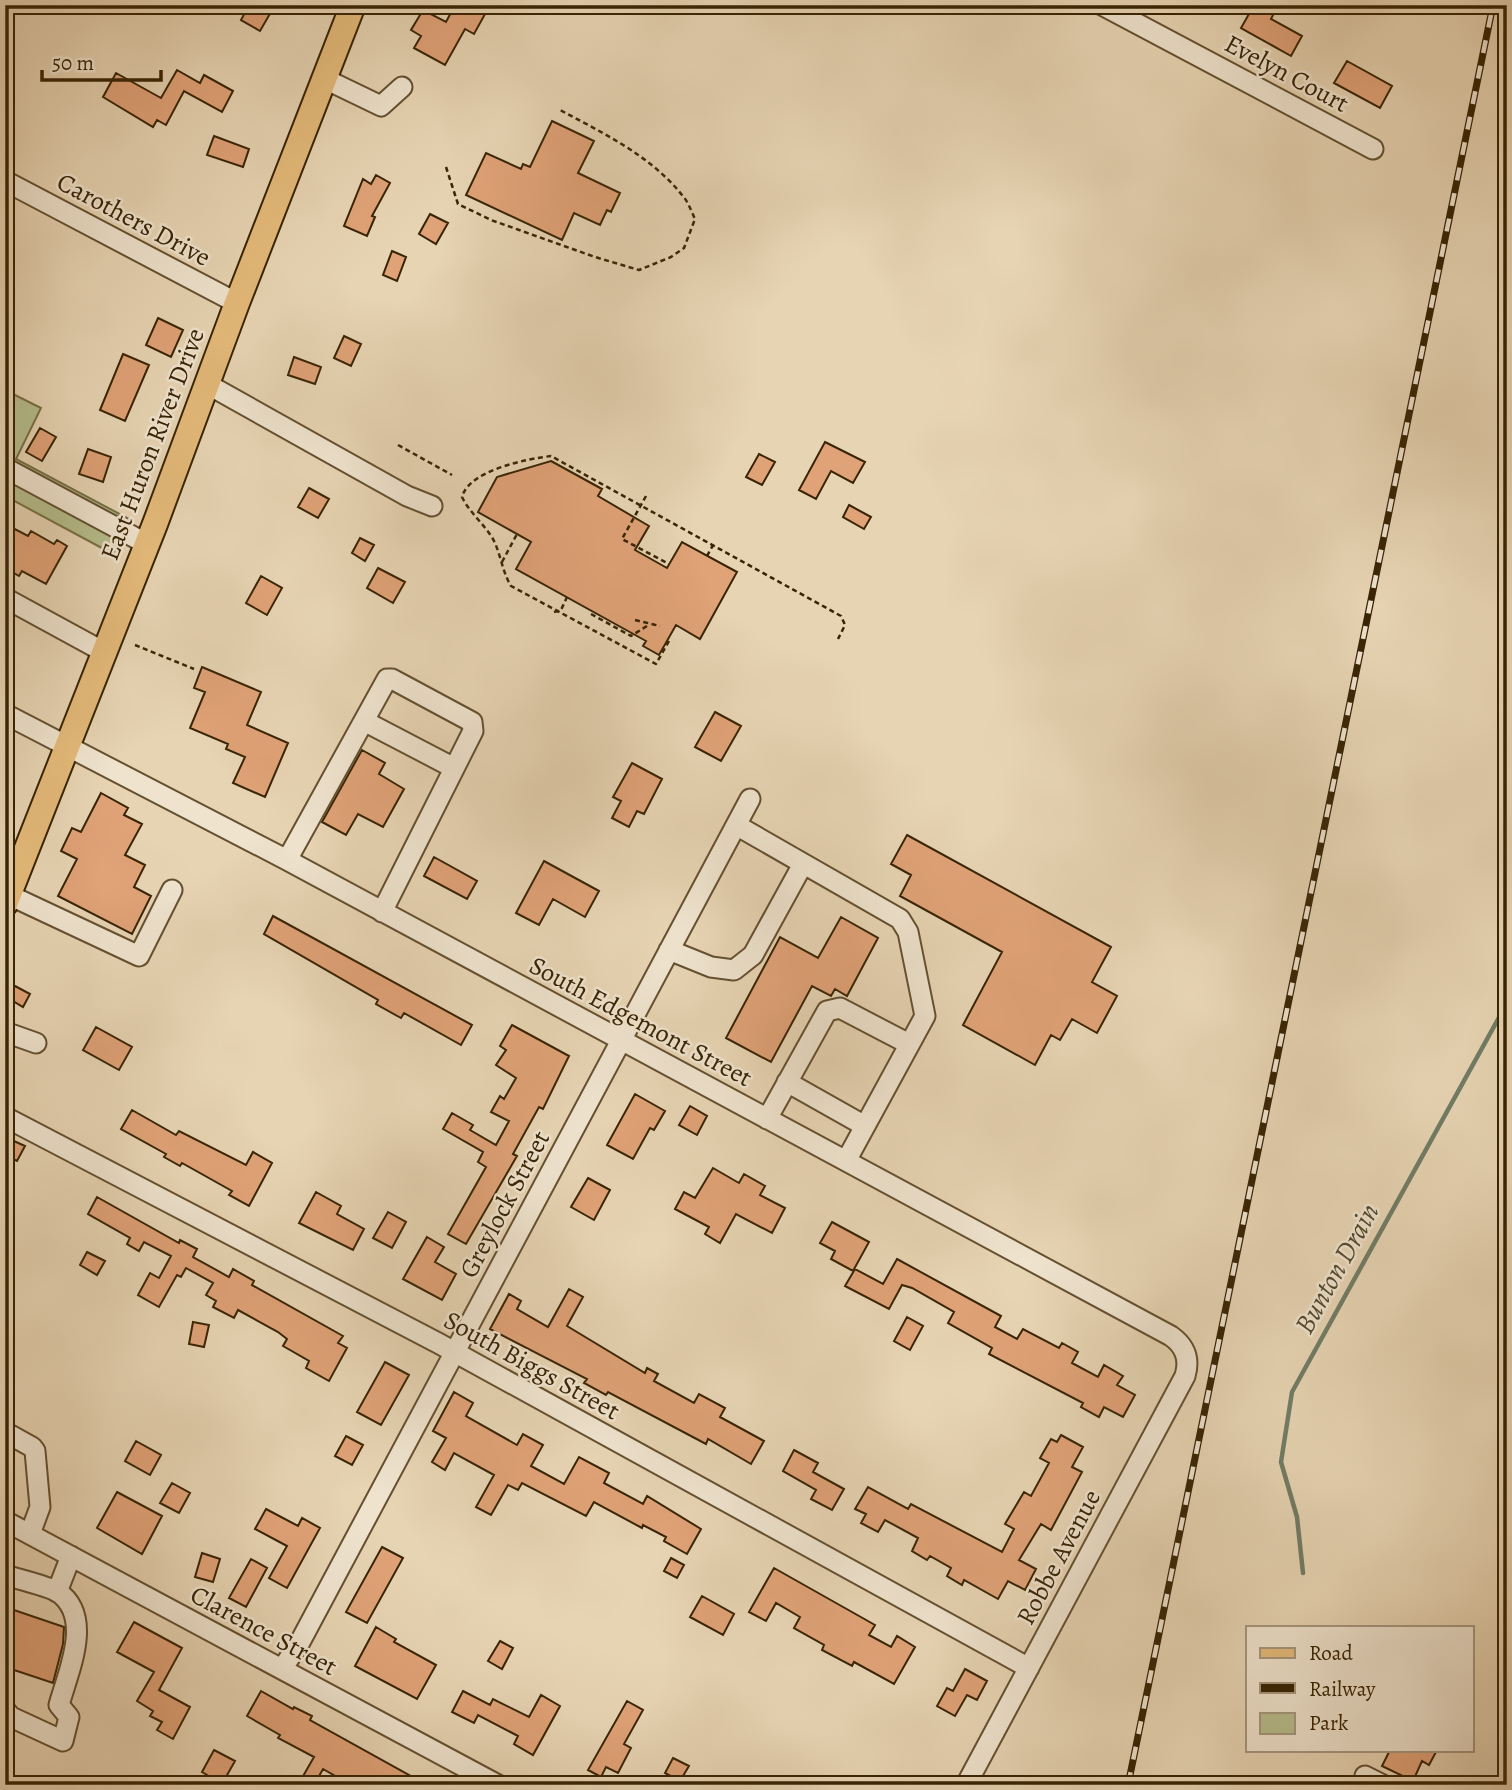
<svg xmlns="http://www.w3.org/2000/svg" width="1512" height="1790" viewBox="0 0 1512 1790" font-family="Alegreya,serif">
  <style>
    .green { fill: #b6bd8c; stroke: #777048; stroke-width: 2 }
    .lines { fill: none; stroke-linecap: round; stroke-linejoin: round }
    .stream { stroke: #717d67; stroke-width: 4.5 }
    .building { fill: #e0a277; stroke: #382405; stroke-width: 2 }
    .minor-casing { stroke: #645030; stroke-width: 23 }
    .major-casing { stroke: #382405; stroke-width: 28 }
    .path { stroke: #382405; stroke-width: 2.5; stroke-dasharray: 5 3.5; stroke-linecap: butt }
    .minor { stroke: #efe3ce; stroke-width: 19 }
    .major { stroke: #e4ba7a; stroke-width: 24 }
    .rail-casing { stroke: #382405; stroke-width: 7 }
    .rail { stroke: #efe3ce; stroke-width: 4.5; stroke-dasharray: 13; stroke-linecap: butt }
    .labels { text-anchor: middle; stroke-width: 5; stroke-linejoin: round; paint-order: stroke }
    .street-label { font-size: 26px; fill: #382405; stroke: #efe3ce }
    .water-label { font-size: 28px; font-style: italic; fill: #50492e; stroke: #efe3ce }
  </style>
  <rect width="100%" height="100%" fill="#e7d4b3"/>
  <filter id="stains"><feTurbulence type="fractalNoise" baseFrequency=".00286" numOctaves="4"/><feColorMatrix values="0 0 0 0 .2 0 0 0 0 .09 0 0 0 0 .02 0 0 0 .5 -.17"/></filter>
  <radialGradient id="worn" r=".72"><stop offset=".6" stop-color="#630" stop-opacity="0"/><stop offset="1" stop-color="#630" stop-opacity=".3"/></radialGradient>
  <path class="green" d="M5,390L41,408L16,459L129,519L113,554L5,496Z"/>
  <g class="lines">
    <path class="stream" d="M1303,1573L1297,1517L1281,1462L1292,1392L1507,1003"/>
  </g>
  <path class="building" d="M249,5H275L260,31L241,20Z
    M455,5H490L474,34L465,29L445,65L414,48L421,36L411,30L423,10L446,22Z
    M1254,5L1273,15L1271,19L1302,36L1291,56L1241,28Z
    M1347,61L1392,86L1380,108L1334,83Z
    M177,70L200,83L204,75L233,91L222,112L184,91L166,125L157,120L153,127L103,97L116,73L161,98Z
    M552,121L594,141L578,173L620,193L611,212L607,210L600,225L574,213L562,240L466,195L486,153L521,169L523,164L530,167Z
    M214,136L249,149L243,167L207,155Z
    M376,175L390,183L372,216L375,217L367,236L344,226L363,179L371,184Z
    M430,214L448,223L436,244L419,234Z
    M392,251L406,257L397,281L383,275Z
    M158,318L183,330L171,357L146,345Z
    M344,336L361,344L351,366L334,358Z
    M123,354L149,365L125,421L100,410Z
    M294,357L321,367L315,384L288,375Z
    M40,428L56,437L42,461L26,452Z
    M825,442L865,462L853,483L831,471L816,499L799,490Z
    M88,449L111,457L103,482L79,474Z
    M759,454L775,462L762,485L746,477Z
    M551,461L602,489L598,496L649,526L635,550L667,568L682,542L737,572L700,639L676,625L659,655L643,646L646,641L516,569L531,542L478,512L497,477Z
    M309,488L329,499L318,518L298,507Z
    M849,505L871,517L864,529L843,517Z
    M5,524L28,536L31,531L54,544L57,540L67,546L46,584L22,571L19,576L5,568Z
    M360,538L374,545L365,561L352,553Z
    M378,568L405,582L393,603L367,588Z
    M261,576L282,588L267,615L246,603Z
    M202,667L261,692L247,725L288,743L265,797L233,783L245,757L226,749L228,744L190,728L205,692L194,688Z
    M715,712L741,726L721,761L695,747Z
    M362,750L385,763L379,774L404,789L383,827L358,814L346,835L322,822Z
    M632,763L662,779L644,814L637,811L629,827L612,818L621,801L613,797Z
    M101,793L128,808L124,815L142,824L125,855L145,865L134,887L151,896L132,934L58,896L77,859L61,851L72,828L81,832Z
    M907,835L1111,947L1092,982L1117,996L1097,1033L1072,1019L1060,1040L1051,1035L1035,1065L963,1025L1002,952L900,896L911,875L891,864Z
    M434,857L477,881L467,899L424,876Z
    M544,861L599,891L585,917L553,899L539,925L516,913Z
    M273,916L472,1025L461,1045L404,1013L401,1018L376,1004L378,1000L264,934Z
    M841,917L878,938L847,996L835,989L831,996L812,986L771,1062L726,1038L780,937L818,958Z
    M15,986L30,994L23,1007L8,998Z
    M512,1025L569,1056L543,1109L539,1107L513,1154L517,1156L466,1244L448,1234L486,1167L478,1162L483,1152L443,1129L452,1113L473,1125L470,1130L496,1145L509,1121L491,1112L500,1096L504,1099L516,1078L496,1065L506,1050L500,1046Z
    M96,1027L132,1047L119,1070L83,1050Z
    M635,1094L665,1111L654,1130L650,1128L633,1159L607,1145Z
    M690,1106L707,1116L697,1135L679,1125Z
    M132,1110L176,1135L179,1131L246,1165L253,1152L272,1163L249,1206L229,1195L232,1191L182,1163L180,1166L164,1157L166,1154L121,1129Z
    M5,1137L25,1146L17,1161L5,1155Z
    M713,1168L739,1183L744,1174L765,1186L760,1195L785,1208L772,1233L736,1214L720,1243L705,1234L709,1227L675,1209L684,1192L695,1198Z
    M588,1178L610,1190L594,1220L571,1207Z
    M316,1192L341,1206L337,1214L364,1229L353,1250L299,1223Z
    M97,1197L179,1243L180,1240L197,1249L193,1257L229,1277L233,1269L254,1281L252,1285L343,1336L338,1343L347,1348L329,1381L306,1368L309,1361L283,1346L287,1339L278,1332L238,1310L234,1318L213,1307L216,1301L206,1295L213,1283L186,1268L181,1277L177,1275L159,1307L138,1295L150,1273L159,1278L171,1256L144,1242L139,1251L127,1244L130,1238L88,1214Z
    M388,1212L406,1222L392,1248L373,1238Z
    M832,1222L869,1242L853,1271L831,1259L835,1251L820,1243Z
    M427,1237L444,1247L435,1262L456,1274L442,1300L403,1279Z
    M87,1252L105,1261L97,1275L80,1265Z
    M897,1259L1001,1316L995,1327L1017,1339L1023,1329L1059,1348L1062,1343L1078,1352L1072,1363L1098,1377L1104,1365L1123,1376L1117,1385L1135,1395L1123,1417L1104,1407L1099,1417L1081,1407L1083,1403L989,1354L992,1348L948,1323L954,1312L912,1288L902,1285L889,1309L845,1286L855,1269L883,1284Z
    M569,1289L583,1297L567,1326L645,1373L647,1368L658,1374L654,1381L694,1403L699,1394L725,1408L720,1417L764,1441L751,1464L708,1439L706,1444L608,1392L606,1395L584,1383L587,1379L490,1329L509,1294L521,1301L517,1309L548,1327Z
    M907,1317L923,1326L910,1350L894,1341Z
    M193,1322L209,1325L204,1347L189,1344Z
    M385,1362L409,1375L381,1425L357,1412Z
    M454,1392L473,1403L466,1416L517,1445L523,1434L543,1445L531,1466L564,1484L579,1457L609,1473L604,1483L643,1504L647,1496L701,1529L687,1554L664,1541L666,1537L643,1525L642,1528L594,1502L586,1516L522,1483L518,1490L508,1485L491,1515L476,1507L494,1475L454,1453L445,1470L432,1462L446,1438L433,1431Z
    M1061,1435L1083,1447L1072,1467L1082,1472L1051,1530L1041,1524L1019,1560L1036,1569L1025,1590L1008,1581L998,1599L964,1580L962,1585L947,1576L951,1568L930,1556L927,1560L912,1551L918,1538L885,1520L878,1532L861,1523L866,1514L855,1509L868,1487L908,1509L911,1504L1002,1552L1014,1529L1005,1524L1024,1492L1031,1496L1049,1463L1040,1458L1051,1439L1057,1442Z
    M346,1436L363,1445L352,1465L335,1456Z
    M136,1441L161,1455L150,1475L125,1461Z
    M794,1450L818,1463L813,1472L844,1489L832,1510L811,1499L816,1490L783,1471Z
    M172,1483L190,1493L179,1513L160,1503Z
    M117,1492L162,1516L142,1554L97,1528Z
    M266,1509L298,1526L302,1518L320,1528L287,1588L269,1578L287,1546L255,1529Z
    M382,1547L403,1558L367,1623L346,1612Z
    M202,1553L220,1559L213,1582L195,1577Z
    M671,1558L684,1565L677,1578L664,1571Z
    M251,1559L267,1568L246,1607L229,1598Z
    M774,1568L875,1625L869,1635L891,1647L897,1636L915,1647L894,1684L854,1662L852,1666L822,1650L824,1645L794,1628L800,1617L776,1603L766,1621L749,1612Z
    M702,1596L734,1614L723,1635L690,1617Z
    M5,1607L64,1627L63,1644L53,1683L5,1667Z
    M134,1622L182,1648L159,1690L190,1707L173,1739L157,1730L162,1722L150,1716L153,1711L137,1701L154,1672L117,1652Z
    M376,1627L396,1639L394,1642L436,1665L417,1699L355,1666Z
    M500,1641L513,1648L502,1669L488,1661Z
    M965,1669L987,1681L977,1700L967,1695L955,1716L937,1706L947,1688L953,1691Z
    M261,1691L293,1709L294,1707L312,1716L310,1720L427,1785H351L323,1769L314,1785H298L314,1757L278,1738L280,1735L247,1716Z
    M463,1691L490,1705L493,1699L529,1717L541,1695L560,1706L533,1755L514,1744L518,1736L478,1715L474,1723L452,1712Z
    M627,1701L643,1710L624,1744L631,1748L618,1773L606,1767L601,1777L588,1770Z
    M214,1750L235,1761L222,1784L202,1772Z
    M1390,1750H1437L1429,1765L1422,1761L1413,1781L1382,1766Z
    M673,1758L689,1766L680,1781L665,1773Z"/>
  <g class="lines">
    <defs>
      <path id="minor" d="M1102,5L1373,149
        M325,79L381,106L402,87
        M5,181L237,303
        M207,384L407,496L432,506
        M5,468L147,544
        M5,598L104,652
        M5,714L287,860L1171,1336C1185,1346 1190,1359 1185,1376L966,1785
        M364,721L454,768
        M736,825L900,919L908,932L925,1016L846,1161
        M287,860L387,679H392L472,722L473,731L382,912
        M9,895L139,956L172,890
        M669,950L711,967L734,970L753,955L803,864
        M5,1032L36,1043
        M787,1082L865,1126
        M5,1117L438,1343L1029,1668
        M767,1119L827,1011L840,1008L909,1044
        M5,1432L32,1447L35,1451L40,1507L30,1534
        M5,1521L498,1785
        M5,1575C18,1579 48,1586 58,1592C94,1617 68,1672 59,1705L69,1717L63,1741L11,1717L5,1710
        M57,1592L71,1556
        M282,1669L300,1642L750,799
        M1365,1776L1383,1785"/>
      <path id="major" d="M5,904L155,524L237,303L353,5"/>
    </defs>
    <use href="#minor" class="minor-casing"/>
    <use href="#major" class="major-casing"/>
    <path class="path" d="M446,167L458,204L491,220L595,257L639,270L671,257L684,248L695,219C691,211 688,201 682,195C651,156 603,133 560,110
      M398,445L452,475
      M646,496L622,539L669,564
      M707,556L713,545
      M502,562L517,534
      M554,612L561,610L567,597
      M591,614L631,636L650,624
      M635,620L660,626
      M669,641L656,664L511,586C503,573 501,557 495,543C487,526 470,514 462,497C469,470 527,459 551,456L841,616L845,625L838,639
      M135,645L194,669"/>
    <use href="#minor" class="minor"/>
    <use href="#major" class="major"/>
    <defs>
      <path id="rail" d="M1128,1785L1493,5"/>
    </defs>
    <use href="#rail" class="rail-casing"/>
    <use href="#rail" class="rail"/>
  </g>
  <g class="labels">
    <g class="street-label">
      <text transform="translate(1287 73) rotate(28)" y="9">Evelyn Court</text>
      <text transform="translate(134 219) rotate(28)" y="9">Carothers Drive</text>
      <text transform="translate(152 444) rotate(-69)" y="9">East Huron River Drive</text>
      <text transform="translate(641 1021) rotate(28)" y="9">South Edgemont Street</text>
      <text transform="translate(504 1204) rotate(-62)" y="9">Greylock Street</text>
      <text transform="translate(532 1365) rotate(29)" y="9">South Biggs Street</text>
      <text transform="translate(1058 1557) rotate(-62)" y="9">Robbe Avenue</text>
      <text transform="translate(264 1630) rotate(28)" y="9">Clarence Street</text>
    </g>
    <g class="water-label">
      <text transform="translate(1336 1268) rotate(-61)" y="10">Bunton Drain</text>
    </g>
  </g>
  <rect width="1512" height="1790" fill="none" stroke="#e7d4b3" stroke-width="28"/>
  <rect x="7" y="7" width="1498" height="1776" fill="none" stroke="#382405" stroke-width="3.5"/>
  <rect x="14" y="14" width="1484" height="1762" fill="none" stroke="#382405" stroke-width="2"/>
  <rect x="1246" y="1626" width="228" height="126" fill="#efe3ce" stroke="#a6977e" stroke-width="2"/>
  <rect x="1260" y="1648" width="35" height="10" fill="#e4ba7a" stroke="#a6977e" stroke-width="2"/>
  <text x="1309" y="1660" font-size="21" fill="#382405">Road</text>
  <rect x="1260" y="1683" width="35" height="10" fill="#382405" stroke="#a6977e" stroke-width="2"/>
  <text x="1309" y="1696" font-size="21" fill="#382405">Railway</text>
  <rect x="1260" y="1713" width="35" height="21" fill="#b6bd8c" stroke="#a6977e" stroke-width="2"/>
  <text x="1309" y="1730" font-size="21" fill="#382405">Park</text>
  <path d="M42 70v10h119v-10" fill="none" stroke="#382405" stroke-width="3.5"/>
  <text x="52" y="70" font-size="21" fill="#382405" stroke="#efe3ce" stroke-width="5" paint-order="stroke">50 m</text>
  <rect width="100%" height="100%" filter="url(#stains)"/>
  <rect width="100%" height="100%" fill="url(#worn)"/>
</svg>
